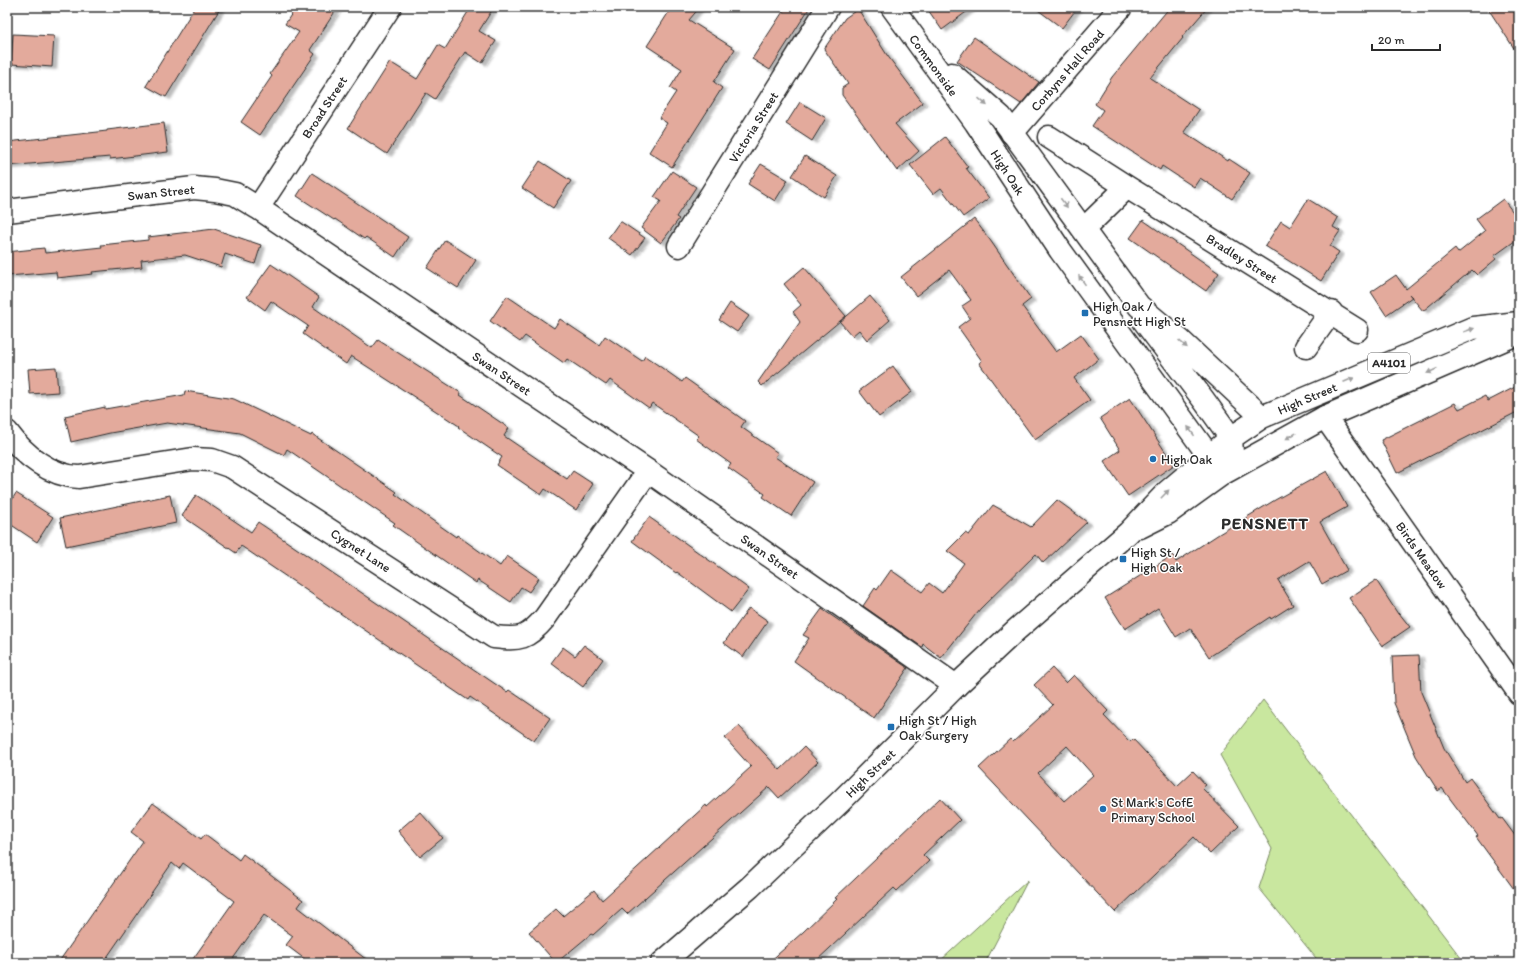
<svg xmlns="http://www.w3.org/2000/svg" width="1526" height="970" viewBox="0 0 1526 970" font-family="Itim,sans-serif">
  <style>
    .green { fill: #c9e79f; stroke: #7a8965 }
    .building { fill: #e3aa9c; stroke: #2b2b2b; fill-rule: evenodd; filter: url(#shadow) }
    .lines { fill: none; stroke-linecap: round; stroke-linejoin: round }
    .minor-casing { stroke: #2b2b2b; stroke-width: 25 }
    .major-casing { stroke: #2b2b2b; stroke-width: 25 }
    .minor { stroke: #fff; stroke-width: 22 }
    .major { stroke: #fff; stroke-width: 22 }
    .oneway { fill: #a0a0a0 }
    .poi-dot { fill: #1f6fb2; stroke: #fff; stroke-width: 1.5 }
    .labels { text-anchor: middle; stroke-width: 3; stroke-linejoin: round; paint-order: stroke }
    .shield { fill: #fff; stroke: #6b6b6b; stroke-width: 1 }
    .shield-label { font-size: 12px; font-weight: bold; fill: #2b2b2b }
    .street-label { font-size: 13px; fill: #2b2b2b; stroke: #fff }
    .poi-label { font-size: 13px; fill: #2b2b2b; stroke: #fff; text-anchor: start }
    .district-label { font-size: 17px; font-weight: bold; letter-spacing: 1px; fill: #2b2b2b; stroke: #fff }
  </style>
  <defs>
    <filter id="shadow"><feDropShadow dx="4.5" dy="2.5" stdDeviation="1" flood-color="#0004"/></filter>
  </defs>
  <rect width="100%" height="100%" fill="#fff"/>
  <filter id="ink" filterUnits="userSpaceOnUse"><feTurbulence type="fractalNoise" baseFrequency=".025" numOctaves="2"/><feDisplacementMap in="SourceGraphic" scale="8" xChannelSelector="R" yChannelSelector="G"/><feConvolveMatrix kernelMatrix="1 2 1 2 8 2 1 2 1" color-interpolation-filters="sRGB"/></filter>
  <g filter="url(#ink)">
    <path class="green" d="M1263,700L1465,963H1320L1259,888L1272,849L1220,755Z
      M1028,880L985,963H938Z"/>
    <path class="building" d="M195,7H221L166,97L146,86Z
      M296,7H338L310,50L315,54L260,135L241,122L272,76L270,74L299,32L285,24Z
      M471,7H494L479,31L496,41L482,63L465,52L435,99L426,93L387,154L348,128L390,62L417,79L438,45L445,49Z
      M672,7H700L689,20L735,49L714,82L722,88L672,167L649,152L667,123L659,118L676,92L670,88L682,69L647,46Z
      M786,7H810L770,70L752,59Z
      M926,7H973L942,30Z
      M1034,7H1078L1062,28Z
      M1170,7H1208L1182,37L1183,38L1150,78L1199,110L1184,132L1228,161L1229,159L1250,173L1232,199L1200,178L1194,187L1162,166L1160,170L1092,126L1103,110L1095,104L1112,77Z
      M1487,7H1519V56Z
      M858,9L887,55L923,103L895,124L919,151L897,171L842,95V88L848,84L824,49L845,18Z
      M13,34L54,36L52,67L11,64Z
      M974,37L1039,82L1021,104L957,61Z
      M800,102L826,118L812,141L786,124Z
      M164,123L168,152L110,159V157L7,166V142L107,131V130Z
      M945,137L968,167L966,168L989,198L963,217L941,188L933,194L910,165Z
      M805,156L837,176L824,197L792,176Z
      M540,161L571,181L553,208L522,188Z
      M761,164L788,180L775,201L748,184Z
      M672,171L696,187L676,217L679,219L661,243L641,228L661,201L654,197Z
      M312,173L408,237L395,257L366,237L364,239L335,219L334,220L297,196Z
      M1308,199L1338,218L1333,227L1340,231L1330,246L1339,252L1321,281L1265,246L1281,221L1290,227Z
      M1503,199L1519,220V238L1494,256L1496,259L1477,275L1472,270L1423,311L1409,294L1412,297L1386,315L1371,292L1396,275L1406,289L1455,249L1458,253L1485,231L1476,219Z
      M974,219L990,240L1031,299L1022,306L1056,352L1081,334L1099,359L1074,378L1090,400L1035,440L979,363L982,361L958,327L970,318L962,306L971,300L949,270L916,296L901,277Z
      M1143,220L1219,273L1206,291L1130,238Z
      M620,221L645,238L632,255L608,238Z
      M214,229L261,245L255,264L225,254L221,267L185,255L141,260L142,267L92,272L93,274L57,278L56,272L8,276L7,252L44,248L45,253L102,247L101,245L148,240V237Z
      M445,240L476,260L458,288L427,268Z
      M271,264L319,297L313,307L372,348L378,340L461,393L460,395L509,428L504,436L567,479L573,471L593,484L576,510L545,489L541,495L497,465L502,457L458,427L459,426L351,356L346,364L303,334L308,326L271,301L265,310L247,297Z
      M804,267L846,316L762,386L758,382L800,322L793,312L801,305L784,284Z
      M507,296L554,328L560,319L599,345L605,336L642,361L645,356L682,382L685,378L745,421L741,427L778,453L775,457L813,482L791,516L763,497L765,494L728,468L731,464L696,439L699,436L652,403L649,408L610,380L606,385L567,359L564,363L525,336L520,342L490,321Z
      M870,296L890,320L867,340L859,330L852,336L840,322Z
      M730,303L749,316L737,332L719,320Z
      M893,366L912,392L879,417L859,391Z
      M56,367L58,392L30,394L28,369Z
      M1519,385V411L1397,473L1381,440L1455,403L1459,409L1485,396L1488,401Z
      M185,391L234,399L311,436L312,434L397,492L395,494L456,537L457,535L500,566L507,556L539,578L529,592L521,587L511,602L478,580L476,583L393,525L395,523L287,449L284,455L240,433L167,423L110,433L71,442L65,416L105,407V409L184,395Z
      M1130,398L1174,465L1128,496L1104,461L1120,450L1100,418Z
      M1327,471L1347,507L1320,522L1347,570L1322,584L1309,561L1278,580L1293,605L1271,619L1270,617L1209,657L1190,628L1176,637L1158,608L1125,629L1105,598L1173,555L1176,562L1219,534L1275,500Z
      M16,493L53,517L37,542L7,522V508Z
      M170,495L176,523L66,546L60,518Z
      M196,495L251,532L258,522L507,692L509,690L550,718L534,741L470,697L468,700L241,546L236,553L182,516Z
      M1057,500L1087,522L1043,563L1036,554L980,609L941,658L923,644L922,647L863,606L875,588L877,590L891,570L922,592L929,583L942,593L964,563L947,551L965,533L969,535L993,505L1031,527Z
      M649,517L749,589L731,612L677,572L676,573L632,541Z
      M1376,580L1398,614L1399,613L1410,627L1382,646L1349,598Z
      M749,608L768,621L743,657L724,643Z
      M822,609L908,668L874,718L794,661L809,638L803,635Z
      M584,645L603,659L583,687L551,663L563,647L575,656Z
      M1419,655L1421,692L1444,748L1465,782L1470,778L1500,819L1502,818L1519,841V896L1476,837L1478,836L1442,788L1438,791L1416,756L1394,703L1392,656Z
      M1052,668L1066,683L1074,675L1108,711L1104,715L1130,742L1133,739L1177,786L1193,771L1206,785L1202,788L1239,826L1210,854L1194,837L1115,912L979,768L1010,739L1013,742L1053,705L1034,685ZM1067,746L1093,775L1064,801L1038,773Z
      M739,726L780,770L804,747L818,762L779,798L769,787L627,914L622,909L593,935L591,934L556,963L529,932L556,909L563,916L594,890L602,900L706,805L707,807L751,767L725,738Z
      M940,798L960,820L923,855L929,861L897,891L894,888L814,963H768L803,932L837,899L835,898Z
      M153,803L201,839L205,834L239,860L243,854L303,900L298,907L371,963H310L286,945L293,936L264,915L230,963H190L234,901L183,863L179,869L172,863L103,963H58L143,841L131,832Z
      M420,812L443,838L420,857L398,831Z"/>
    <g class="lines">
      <defs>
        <path id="minor" d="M1012,133L1121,7
          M1049,137L1127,187L1357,330
          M258,208L390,7
          M7,211L194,188L215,190L235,194L258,208L648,471L956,686
          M1084,229L1127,187
          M679,246L828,7
          M1306,347L1331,312
          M1325,417L1519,693
          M7,432C24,455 50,476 79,477L193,459L212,460L232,467L494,637C520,640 527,639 545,618L648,471"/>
        <path id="major" d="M892,7L976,123L1060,250L1222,474
          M952,74L1001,117L1139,306L1181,341L1262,417
          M1144,321L1203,399L1231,438L1232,453
          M1140,527L1168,513L1222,474L1325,417L1519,333
          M662,963L750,887L840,802L956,686L1015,631L1128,533L1167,492L1231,438L1262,417L1473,328L1519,323"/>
      </defs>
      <use href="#minor" class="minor-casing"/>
      <use href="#major" class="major-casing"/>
      <use href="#minor" class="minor"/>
      <use href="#major" class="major"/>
    </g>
    <defs><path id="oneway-solid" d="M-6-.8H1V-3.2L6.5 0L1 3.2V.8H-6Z"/></defs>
    <g class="oneway">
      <use href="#oneway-solid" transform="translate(983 102) rotate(41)"/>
      <use href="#oneway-solid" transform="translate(1064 203) rotate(53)"/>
      <use href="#oneway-solid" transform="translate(1082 280) rotate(-126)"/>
      <use href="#oneway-solid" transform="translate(1469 330) rotate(-19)"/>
      <use href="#oneway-solid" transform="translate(1183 344) rotate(42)"/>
      <use href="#oneway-solid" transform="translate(1432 371) rotate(156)"/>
      <use href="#oneway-solid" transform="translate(1349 380) rotate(-23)"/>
      <use href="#oneway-solid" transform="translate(1191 431) rotate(-126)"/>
      <use href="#oneway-solid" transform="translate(1291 436) rotate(151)"/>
      <use href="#oneway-solid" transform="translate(1165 494) rotate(-46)"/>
    </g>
  </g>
  <g class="poi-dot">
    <rect x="1081" y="309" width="8" height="8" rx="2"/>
    <circle cx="1153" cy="459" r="4"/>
    <rect x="1119" y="555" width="8" height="8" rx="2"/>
    <rect x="887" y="723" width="8" height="8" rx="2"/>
    <circle cx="1103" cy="809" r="4"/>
  </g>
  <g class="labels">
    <rect class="shield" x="1368" y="353" width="42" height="20" rx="3"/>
    <g class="shield-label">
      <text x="1389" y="367">A4101</text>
    </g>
    <g class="street-label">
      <text transform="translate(934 65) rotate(54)" y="5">Commonside</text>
      <text transform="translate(1067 70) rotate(-49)" y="5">Corbyns Hall Road</text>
      <text transform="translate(324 107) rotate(-57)" y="5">Broad Street</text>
      <text transform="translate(753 127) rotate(-58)" y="5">Victoria Street</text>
      <text transform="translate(1008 172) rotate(57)" y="5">High Oak</text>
      <text transform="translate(161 192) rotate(-6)" y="5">Swan Street</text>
      <text transform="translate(1242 258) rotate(32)" y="5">Bradley Street</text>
      <text transform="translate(502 373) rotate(34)" y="5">Swan Street</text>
      <text transform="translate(1307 398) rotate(-23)" y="5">High Street</text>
      <text transform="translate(361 550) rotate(33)" y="5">Cygnet Lane</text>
      <text transform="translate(1422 555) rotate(55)" y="5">Birds Meadow</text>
      <text transform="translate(770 556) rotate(35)" y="5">Swan Street</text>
      <text transform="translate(870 773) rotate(-44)" y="5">High Street</text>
    </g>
    <g class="poi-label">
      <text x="1093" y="311">High Oak /<tspan x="1093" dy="15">Pensnett High St</tspan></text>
      <text x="1161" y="464">High Oak</text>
      <text x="1131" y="557">High St /<tspan x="1131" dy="15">High Oak</tspan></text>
      <text x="899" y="725">High St / High<tspan x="899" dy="15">Oak Surgery</tspan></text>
      <text x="1111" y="807">St Mark's CofE<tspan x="1111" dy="15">Primary School</tspan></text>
    </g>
    <g class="district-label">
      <text x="1265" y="529">PENSNETT</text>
    </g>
  </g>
  <rect width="1526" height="970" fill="none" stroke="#fff" stroke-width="24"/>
  <rect x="12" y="12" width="1502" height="946" fill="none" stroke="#2b2b2b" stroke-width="1.5" filter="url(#ink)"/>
  <path d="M1372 44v6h68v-6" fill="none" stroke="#2b2b2b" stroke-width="2"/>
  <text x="1378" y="44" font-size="12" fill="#2b2b2b" stroke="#ffffff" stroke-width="3" paint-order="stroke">20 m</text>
</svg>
